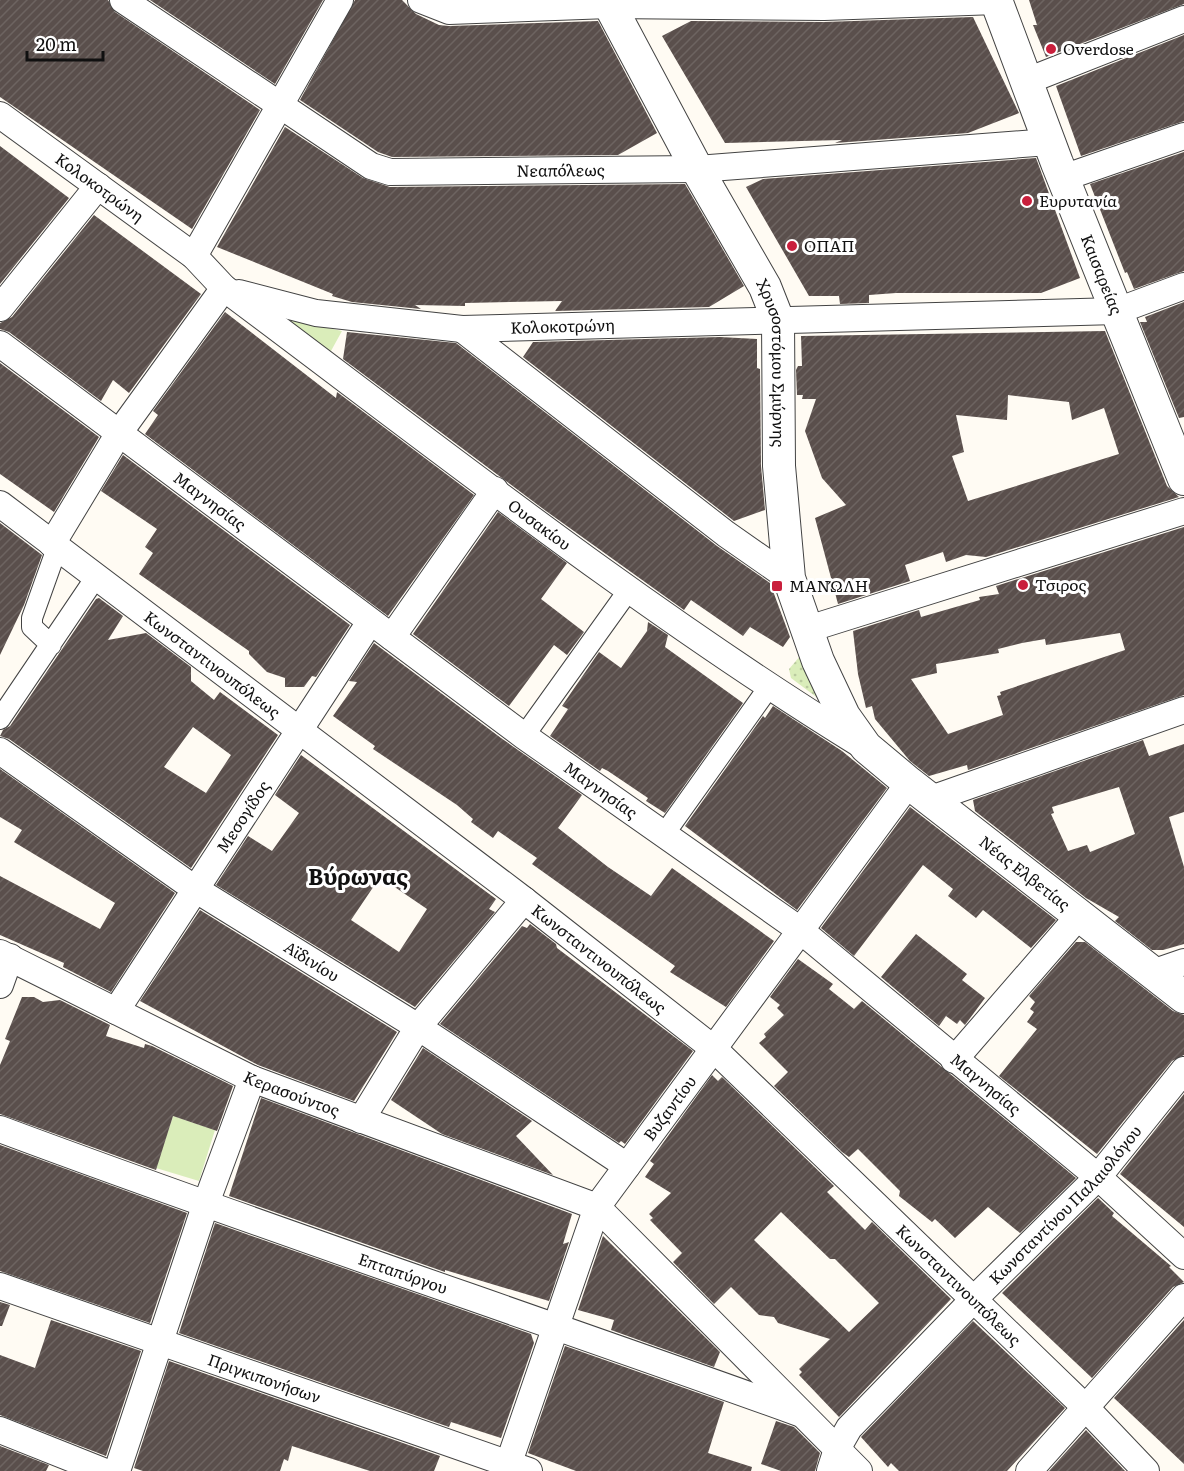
<svg xmlns="http://www.w3.org/2000/svg" width="1184" height="1471" viewBox="0 0 1184 1471" font-family="Literata,serif">
  <style>
    .grass { fill: url(#grass-dots) }
    .park { fill: #daedba }
    .building { fill: url(#building-hatch); fill-rule: evenodd }
    .lines { fill: none; stroke-linecap: round; stroke-linejoin: round }
    .pedestrian-casing { stroke: #434343; stroke-width: 22 }
    .minor-casing { stroke: #434343; stroke-width: 28 }
    .tertiary-casing { stroke: #434343; stroke-width: 34 }
    .pedestrian { stroke: #fff; stroke-width: 20 }
    .minor { stroke: #fff; stroke-width: 26 }
    .tertiary { stroke: #fff; stroke-width: 32 }
    .poi-dot { fill: #c91f3c; stroke: #fff; stroke-width: 2 }
    .labels { text-anchor: middle; stroke-width: 6; stroke-linejoin: round; paint-order: stroke }
    .poi-label { font-size: 16px; fill: #101010; stroke: #fff; text-anchor: start }
    .street-label { font-size: 16px; fill: #101010; stroke: #fff }
    .district-label { font-size: 22px; font-weight: bold; fill: #101010; stroke: #fff }
  </style>
  <defs>
    <pattern id="grass-dots" width="8" height="8" patternUnits="userSpaceOnUse" patternTransform="scale(1.5)"><rect width="8" height="8" fill="#daedba"/><path d="M2 2h.1M6 6h.1" fill="none" stroke="#baca9f" stroke-width="1.8" stroke-linecap="round"/></pattern>
    <pattern id="building-hatch" width="6" height="6" patternUnits="userSpaceOnUse" patternTransform="scale(1.5)"><rect width="6" height="6" fill="#5a4f4c"/><path d="M-1 1l2-2M0 6l6-6M5 7l2-2" fill="none" stroke="#6d6461"/></pattern>
  </defs>
  <rect width="100%" height="100%" fill="#fffbf3"/>
  <path class="grass" d="M801,655L823,702L791,678L789,669Z"/>
  <path class="park" d="M268,315L342,331L326,360Z
    M173,1116L215,1130L199,1181L156,1168Z"/>
  <path class="building" d="M0,0H108L115,12L260,110L192,229L0,97Z
    M150,0H323L275,84Z
    M355,0H402L416,14L439,25L449,26L598,21L657,133L618,155L392,157L378,152L300,100Z
    M1029,0H1184V4L1046,57L1033,25H1037Z
    M973,17L1019,113L968,133L835,143L842,140L725,143L662,36L691,21L824,22Z
    M1184,35V121L1081,156L1056,86Z
    M285,127L363,178L390,187L685,184L744,286L709,307L555,311L562,301L465,303V306L415,305L421,309L352,302L332,296L333,294L217,247Z
    M0,146L69,198L0,284Z
    M1184,152V271L1134,289L1127,272L1125,273L1090,184Z
    M1036,158L1080,278L1041,293H896L869,295V303L840,304L839,296H809L746,187L763,179Z
    M94,215L201,294L129,393L113,380L101,401L9,332L0,329V323L12,317Z
    M1184,302V417L1179,418L1140,322H1147L1145,317Z
    M225,312L336,398L337,392L474,495L388,616L145,434L158,415L153,411Z
    M1105,331L1167,486L1179,497L986,557L966,555L946,562L943,552L905,565L910,581L838,604L815,518L846,505L822,478L805,431L816,399H802L803,395H797L796,370L798,366H802L801,336ZM1008,395L1069,402L1072,420L1104,408L1119,454L968,501L952,456L964,452L956,415L1007,420Z
    M347,332L456,343L717,546L770,583L790,637L783,647L750,627L743,636L691,600L684,610L546,511L343,359Z
    M720,337L757,339V368L760,369L761,466L765,510L734,521L523,357L533,342Z
    M0,363L99,437L54,512L0,474Z
    M123,455L350,625L316,677L312,676L304,687H285V678L267,672L249,654V651L139,574L153,553L145,547L157,529L101,491Z
    M498,512L567,563L541,599L584,632L567,655L554,645L509,706L413,634Z
    M0,523L42,555L24,605L0,655Z
    M1184,527V695L968,770L967,765L929,776L910,761L875,719L872,706L866,708L858,674L853,631L919,610L921,617L980,600L979,597L999,594L996,586ZM1120,633L1125,650L1000,692L1001,695L997,696L1003,715L948,734L911,679L937,673L936,664L999,653L998,649L1022,643L1045,639L1046,645Z
    M99,598L123,616L108,640L146,633L191,667V681L214,700L220,692L278,735L191,868L9,739L0,736L3,730L10,726L96,599ZM193,727L231,755L206,793L164,767Z
    M648,622L668,635L665,647L743,703L665,813L646,801L648,798L608,771L602,768L600,771L550,736L568,709L562,706L599,652L621,668L647,631Z
    M374,643L501,738L582,795L558,828L608,867L651,896L672,868L774,941L726,1007L670,972L675,966L532,864L537,858L498,831L493,838L471,822L473,819L457,805L373,749L375,746L333,716L357,682L349,681Z
    M773,706L842,751L887,788L797,910L685,826L763,716L765,718Z
    M1143,740L1149,756L1184,744V812L1169,817L1184,867V944L1163,950H1152L1115,921L1119,917L1086,898L975,811L973,800ZM1119,787L1135,834L1090,852L1087,845L1068,851L1051,814L1054,813L1052,807Z
    M301,755L496,899L489,909L495,912L415,1007L216,885L248,836L272,851L299,813L275,795ZM380,877L427,909L399,952L351,920Z
    M0,769L175,893L111,992L63,967L64,963L0,935V876L100,929L115,903L14,842L22,830L0,817Z
    M910,807L1056,920L1031,948L983,910L976,918L948,896L953,889L923,865L854,956L821,928Z
    M200,910L397,1032L354,1101L258,1065L140,1001Z
    M530,924L556,944L557,948L693,1051L625,1144L621,1141L619,1143L440,1024L522,926L527,928Z
    M916,934L967,974L962,980L985,998L965,1025L960,1020L957,1024L946,1016L939,1026L881,977Z
    M1076,942H1085L1173,1011L1184,1015V1055L1172,1061L1097,1154L999,1076L1037,1029L1027,1022L1034,1012L1030,1009L1035,1002L1029,996Z
    M798,959L833,984L829,989L854,1009L862,1001L1076,1178L1020,1233L988,1207L955,1238L935,1219L932,1222L899,1196L900,1191L858,1149L849,1157L842,1152L774,1086L788,1072L759,1043L766,1037L764,1034L784,1015L777,1008L780,1005L770,997Z
    M22,997H34L43,1002L60,1000L110,1025L106,1036L144,1048L145,1044L152,1046L233,1086L217,1131L173,1116L156,1170L0,1114V1065L10,1041L5,1039Z
    M423,1048L532,1121L516,1136L553,1175L442,1134L391,1100Z
    M712,1075L718,1081L722,1077L834,1186L827,1192L865,1230L872,1222L951,1299L839,1417L799,1375L802,1372L799,1369L830,1339L778,1323L774,1317L759,1315L731,1287L714,1304L673,1262L682,1253L650,1220L653,1218L649,1214L671,1193L645,1177L654,1164L650,1161ZM781,1212L830,1259H835L879,1303L849,1332L754,1240Z
    M1184,1094V1227L1120,1174Z
    M261,1098L572,1214L563,1244L569,1242L549,1301L445,1270V1272L229,1196Z
    M0,1145L187,1213L150,1323L0,1271Z
    M1098,1198L1114,1213L1112,1216L1171,1266L1169,1267L1184,1282L1173,1287L1092,1378L1002,1293Z
    M215,1223L531,1334L534,1343L501,1438L451,1422L449,1427L179,1333Z
    M603,1236L720,1352L714,1367L611,1330L614,1320L578,1310Z
    M0,1302L10,1305L2,1326H0Z
    M51,1320L141,1351L106,1456L0,1415V1355L35,1368Z
    M1184,1320V1464L1114,1398Z
    M973,1321L1065,1408L1007,1471H899L891,1463L888,1467L861,1437Z
    M565,1346L724,1402L708,1453L752,1467L751,1471H576L528,1453Z
    M169,1361L440,1456L434,1471H370L292,1446L288,1461L284,1459L280,1471H143L134,1468Z
    M776,1421L794,1427L820,1453L815,1471H781L761,1464Z
    M1086,1430L1125,1471H1049Z
    M0,1446L49,1465L46,1471H0Z"/>
  <g class="lines">
    <defs>
      <path id="pedestrian" d="M51,645L32,627V618L57,548
        M0,719L96,577
        M524,736L628,591
        M665,833L769,687"/>
      <g id="minor">
        <path id="s1" d="M123,0L371,166L390,172L697,169L1049,142"/>
        <path d="M421,0L449,11L609,5L824,7L997,1"/>
        <path d="M1027,81L1184,19"/>
        <path id="s2" d="M0,115L194,256L224,288C433,444 638,607 860,744"/>
        <path d="M1063,178L1184,136"/>
        <path d="M194,256L340,0"/>
        <path id="s3" d="M239,293L316,313L462,329L1117,311L1184,286"/>
        <path d="M0,308L98,186"/>
        <path d="M462,329L726,534L789,578"/>
        <path id="s4" d="M0,344L524,736L800,930L1098,1177L1184,1256"/>
        <path id="s5" d="M0,504L524,900L714,1049L1085,1407L1146,1471"/>
        <path d="M52,544L119,433L224,288"/>
        <path d="M805,630L1184,511"/>
        <path d="M392,637L495,490"/>
        <path id="s6" d="M0,751L195,889L418,1027L627,1166"/>
        <path d="M931,799L1184,710"/>
        <path id="s7" d="M0,953L252,1079L597,1207L859,1471"/>
        <path d="M1152,973L1184,962"/>
        <path d="M0,985L10,957"/>
        <path id="s8" d="M116,1011L370,622"/>
        <path d="M954,1060L1078,917"/>
        <path d="M361,1120L418,1027L524,900"/>
        <path id="s9" d="M0,1129C265,1228 533,1317 799,1413"/>
        <path id="s10" d="M0,1286L529,1471"/>
        <path d="M0,1430L103,1471"/>
        <path d="M117,1471L205,1206L252,1079"/>
        <path id="s11" d="M506,1471L597,1207L909,783"/>
        <path id="s12" d="M830,1471L837,1449L849,1428L973,1300L1098,1177L1184,1070"/>
        <path d="M1029,1471L1184,1297"/>
      </g>
      <g id="tertiary">
        <path id="s13" d="M607,0L697,169L765,287L778,320L779,466L789,578L818,661L844,716L866,747L909,783L1184,997"/>
        <path id="s14" d="M996,0L1057,163L1184,479"/>
      </g>
    </defs>
    <use href="#pedestrian" class="pedestrian-casing"/>
    <use href="#minor" class="minor-casing"/>
    <use href="#tertiary" class="tertiary-casing"/>
    <use href="#pedestrian" class="pedestrian"/>
    <use href="#minor" class="minor"/>
    <use href="#tertiary" class="tertiary"/>
  </g>
  <g class="poi-dot">
    <circle cx="1051" cy="49" r="6"/>
    <circle cx="1027" cy="201" r="6"/>
    <circle cx="792" cy="246" r="6"/>
    <circle cx="1023" cy="585" r="6"/>
    <rect x="771" y="580" width="12" height="12" rx="3"/>
  </g>
  <g class="labels">
    <g class="poi-label">
      <text x="1063" y="55">Overdose</text>
      <text x="1039" y="207">Ευρυτανία</text>
      <text x="804" y="252">ΟΠΑΠ</text>
      <text x="1035" y="591">Τσιρος</text>
      <text x="789" y="592">ΜΑΝΏΛΗ</text>
    </g>
    <g class="street-label">
      <text dy="6" stroke="none"><textPath href="#s1" startOffset="489">Νεαπόλεως</textPath></text>
      <text dy="6" stroke="none"><textPath href="#s2" startOffset="123">Κολοκοτρώνη</textPath></text>
      <text dy="6" stroke="none"><textPath href="#s14" startOffset="294">Καισαρείας</textPath></text>
      <text dy="6" stroke="none"><textPath href="#s3" startOffset="327">Κολοκοτρώνη</textPath></text>
      <text dy="6" stroke="none"><textPath href="#s13" startOffset="405">Χρυσοστόμου Σμύρνης</textPath></text>
      <text dy="6" stroke="none"><textPath href="#s4" startOffset="262">Μαγνησίας</textPath></text>
      <text dy="6" stroke="none"><textPath href="#s2" startOffset="678">Ουσακίου</textPath></text>
      <text dy="6" stroke="none"><textPath href="#s5" startOffset="266">Κωνσταντινουπόλεως</textPath></text>
      <text dy="6" stroke="none"><textPath href="#s4" startOffset="748">Μαγνησίας</textPath></text>
      <text dy="6" stroke="none"><textPath href="#s8" startOffset="232">Μεσογίδος</textPath></text>
      <text dy="6" stroke="none"><textPath href="#s13" startOffset="1011">Νέας Ελβετίας</textPath></text>
      <text dy="6" stroke="none"><textPath href="#s5" startOffset="752">Κωνσταντινουπόλεως</textPath></text>
      <text dy="6" stroke="none"><textPath href="#s6" startOffset="376">Αϊδινίου</textPath></text>
      <text dy="6" stroke="none"><textPath href="#s4" startOffset="1233">Μαγνησίας</textPath></text>
      <text dy="6" stroke="none"><textPath href="#s7" startOffset="324">Κερασούντος</textPath></text>
      <text dy="6" stroke="none"><textPath href="#s11" startOffset="402">Βυζαντίου</textPath></text>
      <text dy="6" stroke="none"><textPath href="#s12" startOffset="358">Κωνσταντίνου Παλαιολόγου</textPath></text>
      <text dy="6" stroke="none"><textPath href="#s9" startOffset="428">Επταπύργου</textPath></text>
      <text dy="6" stroke="none"><textPath href="#s5" startOffset="1238">Κωνσταντινουπόλεως</textPath></text>
      <text dy="6" stroke="none"><textPath href="#s10" startOffset="280">Πριγκιπονήσων</textPath></text>
    </g>
    <g class="district-label">
      <text x="358" y="885">Βύρωνας</text>
    </g>
  </g>
  <path d="M27 51v9h76v-9" fill="none" stroke="#101010" stroke-width="3"/>
  <text x="36" y="51" font-size="18" fill="#101010" stroke="#ffffff" stroke-width="4.5" paint-order="stroke">20 m</text>
</svg>
